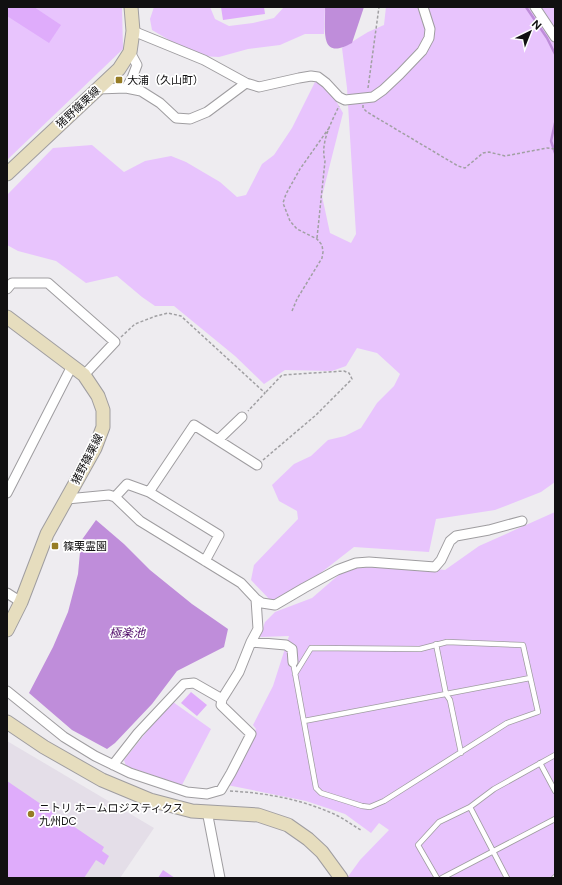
<svg xmlns="http://www.w3.org/2000/svg" width="562" height="885" viewBox="0 0 562 885" font-family="Figtree,'Noto Sans JP',sans-serif">
  <style>
    .built { fill: #e4dee8 }
    .green { fill: #e8c4fd }
    .water { fill: #bf8dda }
    .lines { fill: none; stroke-linecap: round; stroke-linejoin: round }
    .stream { stroke: #bf8dda; stroke-width: 2.5 }
    .building { fill: #dfacfb }
    .lane-casing { stroke: #9f9da0; stroke-width: 6 }
    .street-casing { stroke: #9f9da0; stroke-width: 11 }
    .secondary-casing { stroke: #9f9da0; stroke-width: 15 }
    .path { stroke: #a1a0a3; stroke-width: 1.5; stroke-dasharray: 3 2; stroke-linecap: butt }
    .lane { stroke: #fff; stroke-width: 4.5 }
    .street { stroke: #fff; stroke-width: 9 }
    .secondary { stroke: #e6ddbe; stroke-width: 13 }
    .poi-dot { fill: #967c24; stroke: #fff; stroke-width: 1.5 }
    .labels { text-anchor: middle; stroke-width: 3.5; stroke-linejoin: round; paint-order: stroke }
    .poi-label { font-size: 11px; fill: #111011; stroke: #fff; text-anchor: start }
    .street-label { font-size: 11px; fill: #111011; stroke: #fff }
    .water-label { font-size: 12px; font-style: italic; fill: #500c6a; stroke: #fff }
  </style>
  <rect width="100%" height="100%" fill="#eeecf0"/>
  <path class="built" d="M7,741L154,828L120,878H7Z"/>
  <path class="green" d="M7,7H122L123,49L7,160Z
    M154,7H210L215,19L229,26L253,23L274,18L284,7H325L324,34H305L280,45L248,49L219,57L201,56L176,44L152,30L150,19Z
    M386,7H555V482L541,492L495,510L436,519L429,552L354,547L282,603L274,604L251,580L254,565L298,519L297,511L279,501L272,485L294,464L311,456L328,440L345,436L361,428L377,403L394,386L400,374L377,353L357,348L346,366L332,371L285,370L264,384L235,356L174,306H155L142,297L117,276L86,283L56,261L18,251L7,245V195L53,148L92,145L124,172L145,161L171,156L186,162L220,182L237,197L246,195L262,164L274,155L292,128L316,80L332,94L343,113L322,196L330,233L351,243L356,234L347,88L342,48L368,32L384,25Z
    M555,512V878H347L360,860L389,830L379,823L371,833L345,814L306,801L227,785L256,729L253,725L273,686L289,636L260,637L265,622L275,612L312,598L356,560L445,570L479,546Z
    M173,702L211,729L182,785L126,766L124,760L148,730Z"/>
  <path class="water" d="M325,7H364L352,43C318,62 326,28 325,7Z
    M96,520L124,544L150,570L192,604L228,629L224,647L177,671L152,704L115,743L107,749L72,730L29,693L53,647L68,612L78,574L81,541Z"/>
  <g class="lines">
    <path class="stream" d="M526,7L547,38L555,54
      M555,123L551,141L555,153"/>
  </g>
  <path class="building" d="M7,7H34L61,25L49,43L7,16Z
    M221,7H264L265,14L223,20Z
    M191,692L207,705L197,716L181,703Z
    M7,781L104,847L102,851L109,856L104,865L96,860L84,878H7Z
    M163,870L175,878H158Z"/>
  <g class="lines">
    <defs>
      <path id="lane" d="M436,644L446,694L450,700L461,753
        M293,662L316,788L321,793L362,806L370,807L384,801L507,723L538,712L523,645L447,642L420,649L311,648L295,674
        M304,721L530,678
        M540,763L555,791
        M470,807L507,878
        M437,878L418,845L439,822L470,807L494,789L555,755
        M442,878L555,819
        M554,878L555,877"/>
      <path id="street" d="M535,7L555,37
        M133,31L204,60L246,83L259,87L299,78L311,76L318,77L326,83L339,97L345,100L373,97L383,90L400,74L422,51L429,38L430,29L423,7
        M126,88L132,78L137,65L130,52
        M98,89L126,88L141,91L160,103L176,118L190,119L207,112L246,83
        M7,289L12,283H48L115,342L84,375
        M218,440L242,417
        M149,492L194,425L257,465
        M7,493L72,366
        M115,497L127,484L149,492L219,535L205,561
        M67,499L109,495L115,497L140,521L241,583L256,599L262,603L275,605L304,588L337,570L356,563L369,562L435,567L441,560L450,541L456,536L489,530L522,521
        M7,593L21,602
        M251,642L286,645L292,649L293,662
        M7,691L64,737L95,756L130,773L187,792L207,794L221,790L231,773L251,734L221,705L222,699
        M113,765L138,733L184,684L194,683L222,699L239,672L251,642L258,629L256,599
        M207,811L220,878"/>
      <path id="secondary" d="M7,174L119,69L130,52L133,31L131,7
        M7,317L84,375L98,396L103,410V427L95,448L47,534L21,602L7,630
        M7,722L44,747L102,780L150,800L192,811L258,815L288,825L308,839L322,852L341,878"/>
    </defs>
    <use href="#lane" class="lane-casing"/>
    <use href="#street" class="street-casing"/>
    <use href="#secondary" class="secondary-casing"/>
    <path class="path" d="M368,88L379,7
      M363,105V108L367,112L458,166L465,168L483,153L489,152L505,156L547,148L555,149
      M317,238L325,161C320,143 331,123 339,106
      M292,311L297,299L322,258L323,252L322,245L317,239L297,229L290,221L283,203L286,194L300,169L329,128
      M121,337L135,324L156,316L168,313L181,316L265,393L248,411
      M263,460L316,415L352,379L349,373L344,371L282,375L265,393
      M230,791C267,793 300,799 334,814C343,818 352,825 361,830"/>
    <use href="#lane" class="lane"/>
    <use href="#street" class="street"/>
    <use href="#secondary" class="secondary"/>
  </g>
  <g class="poi-dot">
    <rect x="115" y="76" width="8" height="8" rx="2"/>
    <rect x="51" y="542" width="8" height="8" rx="2"/>
    <circle cx="31" cy="814" r="4"/>
  </g>
  <g class="labels">
    <g class="poi-label">
      <text x="127" y="84">大浦（久山町）</text>
      <text x="63" y="550">篠栗霊園</text>
      <text x="39" y="812">ニトリ ホームロジスティクス<tspan x="39" dy="13">九州DC</tspan></text>
    </g>
    <g class="street-label">
      <text transform="translate(78 107) rotate(-43)" y="4">猪野篠栗線</text>
      <text transform="translate(87 459) rotate(-63)" y="4">猪野篠栗線</text>
    </g>
    <g class="water-label">
      <text x="127" y="637">極楽池</text>
    </g>
  </g>
  <rect width="562" height="885" fill="none" stroke="#111011" stroke-width="16"/>
  <g transform="translate(530 32) rotate(43)" stroke="#ffffff" stroke-width="3" paint-order="stroke">
  <path d="M0-3L7 15L0 10L-7 15Z" fill="#111011"/>
  <text y="-6" font-size="11" font-weight="bold" text-anchor="middle" fill="#111011">N</text>
  </g>
</svg>
